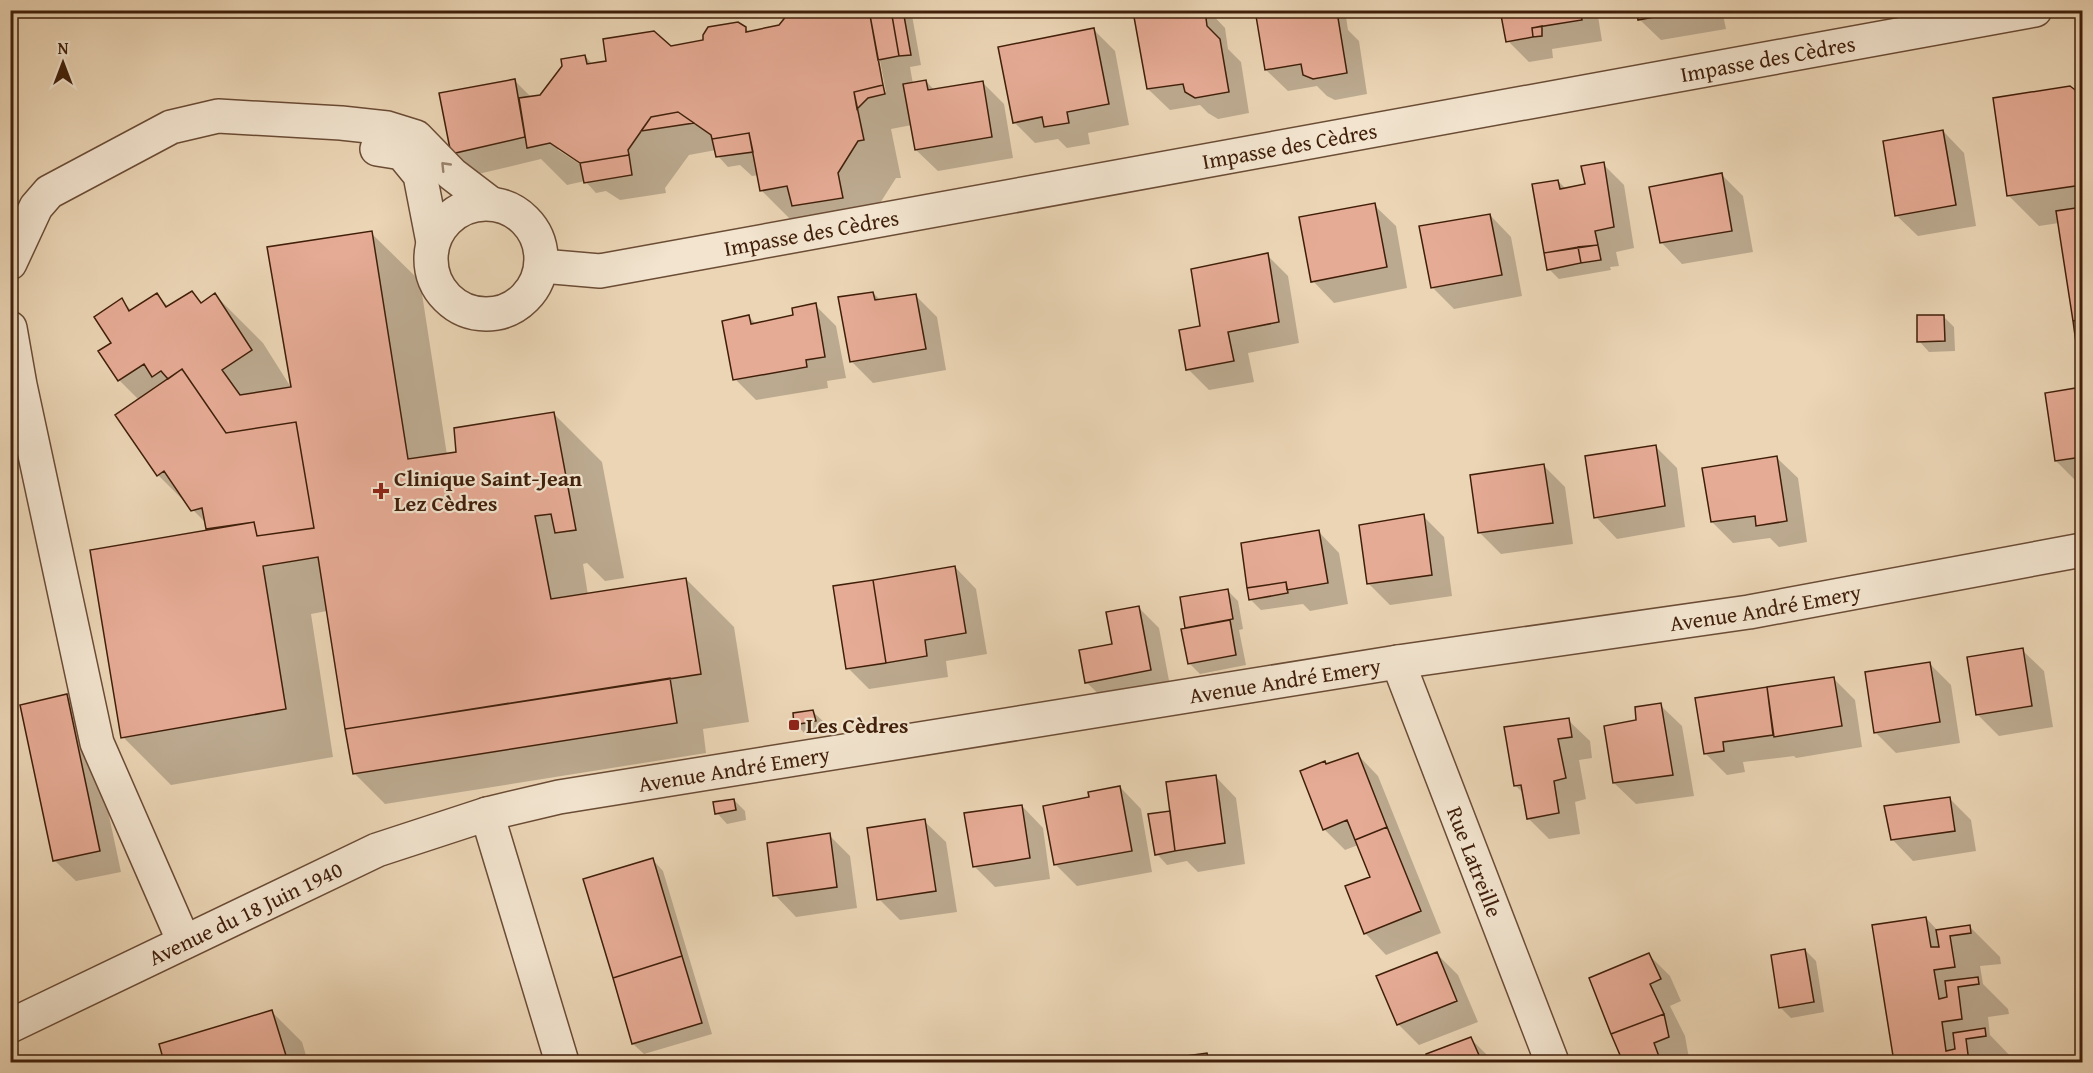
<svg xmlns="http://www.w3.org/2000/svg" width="2093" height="1073" viewBox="0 0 2093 1073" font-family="'Gentium Book Plus',serif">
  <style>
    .shadow { fill: #0003; fill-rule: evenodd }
    .building { fill: #e6ab95; stroke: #401f0a; stroke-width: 1.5 }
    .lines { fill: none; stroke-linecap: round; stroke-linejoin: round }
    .minor-casing { stroke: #6b4c35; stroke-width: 36 }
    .minor { stroke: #f2e4cf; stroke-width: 33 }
    .oneway { stroke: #99826c }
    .poi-dot { fill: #8f2418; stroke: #f2e4cf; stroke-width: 2 }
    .labels { text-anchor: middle; stroke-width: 4.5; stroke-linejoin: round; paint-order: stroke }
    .street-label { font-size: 22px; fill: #401f0a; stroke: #f2e4cf }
    .poi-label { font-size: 22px; font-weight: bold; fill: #401f0a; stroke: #f2e4cf; text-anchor: start }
  </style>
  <rect width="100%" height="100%" fill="#ebd5b5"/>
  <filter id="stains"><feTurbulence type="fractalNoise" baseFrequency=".00333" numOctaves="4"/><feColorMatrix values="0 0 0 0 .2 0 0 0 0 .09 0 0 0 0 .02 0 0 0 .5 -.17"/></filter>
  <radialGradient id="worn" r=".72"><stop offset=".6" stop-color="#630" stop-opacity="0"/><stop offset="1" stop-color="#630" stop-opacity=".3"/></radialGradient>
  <path class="shadow" d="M792,10H847L851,15L871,10H911L921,65L910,67L913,84L926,81L935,91L983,83L1004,104L1013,158L938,171L916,150L912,125L891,129L901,178H896L875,211L799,228L761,190L759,175L752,176L740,165L728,167L718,156L716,150L689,155L665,188L666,193L620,200L606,191L596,193L585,181L567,185L541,159L474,175L453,153L515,81L532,98L541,96L585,56L593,65L705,41L745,28L750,33L779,27ZM872,36L876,40L886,92L883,93ZM558,147L588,166L586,168L558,150Z
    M1180,10H1208L1225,28L1228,49L1241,62L1249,113L1218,119L1208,113L1200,105L1170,110L1148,89Z
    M1256,10H1345L1348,30L1359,41L1367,94L1335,100L1327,96L1317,86L1288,91L1266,70Z
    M1502,10H1597L1602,41L1552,49L1553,58L1529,62L1508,41Z
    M1638,10H1722L1726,29L1661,40L1639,19Z
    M1094,30L1115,51L1129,125L1088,133L1090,144L1067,148L1058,139L1035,143L1014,122Z
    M2070,87L2082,97V376L2059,223L2039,226L2008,195Z
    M1943,131L1964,153L1976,226L1918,236L1896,215Z
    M1603,164L1624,185L1634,248L1616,252L1619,266L1610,267L1611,270L1559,279L1549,269L1558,181L1566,189L1587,185Z
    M1722,175L1743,196L1753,252L1682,264L1661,242Z
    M1374,205L1396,226L1407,288L1334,303L1313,281Z
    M1490,215L1511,237L1522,296L1454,309L1432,287Z
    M371,233L420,281L447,455L458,453L554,414L602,462L624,578L605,581L587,563L583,564L588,595L686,579L734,627L749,722L703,729L706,753L385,804L354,773L327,611L311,614L333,757L171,785L123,737L210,531L207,524L158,475L139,400L119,380L113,344L122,300L132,311L156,295L169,307L192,293L202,303L215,295L263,343L292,389Z
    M1267,255L1288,276L1299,343L1248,353L1254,382L1209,390L1188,369L1202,327Z
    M873,293L881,301L915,295L937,317L946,370L873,383L851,361Z
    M815,305L836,326L846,378L827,381L828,388L756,400L735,379L749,317L756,324L794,316Z
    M1944,317L1954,327L1955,351L1929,352L1919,341Z
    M2082,389V487L2056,461L2046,394Z
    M1656,447L1677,468L1685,527L1617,539L1596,517Z
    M1776,457L1798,478L1807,542L1779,547L1770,538L1733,543L1712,522Z
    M1544,466L1565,487L1573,544L1501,554L1480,533L1472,476Z
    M1423,516L1444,537L1452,596L1390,605L1369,584Z
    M1318,531L1339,553L1348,604L1310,611L1303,604L1261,610L1251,600Z
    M955,567L976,589L987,654L946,661L948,677L869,689L848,668Z
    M1227,590L1238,601L1243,629L1239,630L1246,665L1200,674L1189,663L1181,598Z
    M1138,607L1159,628L1171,691L1108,703L1086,682Z
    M2022,650L2044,671L2053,727L1999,736L1977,714Z
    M1930,664L1951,685L1960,743L1896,753L1875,732Z
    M1833,678L1855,700L1862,747L1796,758L1794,756L1743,762L1745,772L1727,775L1705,753L1696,699Z
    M67,696L88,717L121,872L76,881L54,860Z
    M1660,705L1682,726L1694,796L1636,804L1614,783Z
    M813,712L824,722L825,731L806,735L796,724Z
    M1568,720L1590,741L1592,758L1579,760L1586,799L1575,802L1580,834L1549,839L1528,818L1524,794L1515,785Z
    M1357,754L1378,776L1441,933L1386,955L1365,933L1372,878L1358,845L1345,850L1324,829L1325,762L1328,765Z
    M1215,776L1236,798L1245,864L1198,872L1187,861L1167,865L1157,854L1171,813Z
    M1120,787L1141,809L1152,872L1077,886L1055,864L1090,799Z
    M1949,798L1971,820L1976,851L1913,861L1892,839Z
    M734,800L745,811L746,820L727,824L717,813Z
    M1022,806L1043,828L1050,879L995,887L974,866Z
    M924,821L946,842L957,912L900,920L879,899Z
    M829,835L850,856L857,908L796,917L775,895Z
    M653,860L663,871L712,1034L644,1054L633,1044L584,880Z
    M1926,918L1938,931L1969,926L2000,957L2001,964L1980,966L1983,984L2008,1009L2009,1014L1988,1017L1990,1035L2016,1062H1895L1874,927Z
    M1805,950L1816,961L1824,1012L1791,1018L1780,1007Z
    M1437,954L1458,975L1478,1022L1419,1045L1398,1024Z
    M1648,954L1670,976L1681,1001L1670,1006L1685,1036L1689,1058L1679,1062H1624L1591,978Z
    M272,1012L302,1042L308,1062H166L161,1045Z
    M1471,1039L1494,1062H1428L1427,1055Z
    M1207,1055L1214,1062H1181V1058Z"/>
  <path class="building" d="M846,10L850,14L869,10L883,85L854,92L864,140L858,141L838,173L843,198L792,206L787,186L760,191L749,133L712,139L711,135L678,112L651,117L628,150L629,155L580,163L550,143L527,148L519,98L540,95L562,66L561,59L585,55L587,64L606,61L603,39L654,31L671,46L703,40V35L708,27L738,22L746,27V32L779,25L791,10Z
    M869,10H891L899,56L878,60Z
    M891,10H903L911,55L899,56Z
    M1171,10H1205L1207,26L1220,39L1229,92L1195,98L1185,92L1183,84L1147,89L1134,17Z
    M1255,10H1328L1338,18L1347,73L1313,79L1303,75L1301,64L1265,70Z
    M1500,10H1580L1582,20L1532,28L1533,37L1506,42Z
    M1636,10H1690L1638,20Z
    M1542,26V36L1533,37L1532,28Z
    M1094,28L1109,104L1067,112L1069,123L1044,127L1042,117L1013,123L998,47Z
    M515,79L525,137L451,154L439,93Z
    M926,80L928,90L983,81L992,137L915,150L903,84Z
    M883,85L885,94L868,98L857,109L854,92Z
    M2070,86L2082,95V185L2007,196L1993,98Z
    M678,112L694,123L641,131L651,117Z
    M1943,130L1956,205L1895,216L1883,141Z
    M749,133L753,152L716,157L712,139Z
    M629,155L632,175L584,183L580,163Z
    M1604,162L1614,227L1595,231L1598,245L1544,253L1532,184L1558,180L1560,189L1585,184L1581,166Z
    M1722,173L1732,231L1660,243L1649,187Z
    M1375,203L1387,267L1311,282L1299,217Z
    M2082,207V320L2073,321L2056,211Z
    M1490,214L1502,275L1431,288L1419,226Z
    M372,231L408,459L456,452L454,428L554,412L576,530L555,533L551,514L535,516L551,599L686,578L701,674L345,729L318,557L263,566L286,709L121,738L90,550L254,522L257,536L314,528L296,422L226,433L182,369L168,379L161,371L152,377L144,364L118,381L98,351L111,343L94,317L122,298L129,311L157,293L166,307L192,291L201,303L215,293L252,350L222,370L240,395L291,387L267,247Z
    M1598,245L1601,260L1581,263L1578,247Z
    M1578,247L1581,263L1547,270L1544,253Z
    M1268,253L1279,322L1228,332L1234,361L1186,370L1179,330L1200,326L1191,269Z
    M873,292L875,300L916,294L926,349L850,362L838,297Z
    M816,303L825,357L806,360L807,367L733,380L722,321L749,315L751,324L793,315L792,308Z
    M1917,315H1944L1945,341L1917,342Z
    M2082,320V386L2073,321Z
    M182,369L226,433L296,422L314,528L257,536L254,522L206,529L202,508L191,511L164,471L157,476L115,415Z
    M2082,387V457L2055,461L2045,393Z
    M1656,445L1665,506L1594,518L1585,456Z
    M1777,456L1787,521L1756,526L1755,516L1711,522L1702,468Z
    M1544,464L1553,523L1478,533L1470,475Z
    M1424,514L1432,575L1367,584L1359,525Z
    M1319,530L1328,583L1287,590L1286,582L1247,588L1241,543Z
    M955,566L966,633L925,640L927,656L886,663L873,580Z
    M873,580L886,663L846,669L833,586Z
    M1286,582L1288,593L1249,600L1247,588Z
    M1228,589L1233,619L1185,628L1180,597Z
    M1139,606L1151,670L1085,683L1079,650L1112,644L1106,612Z
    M1230,620L1236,655L1188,664L1181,629Z
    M2023,648L2032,706L1976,715L1967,657Z
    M1930,662L1940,722L1874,733L1865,672Z
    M1834,677L1842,726L1774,737L1767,687Z
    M670,678L677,723L353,774L345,729Z
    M1767,687L1773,735L1723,742L1724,751L1704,754L1695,698Z
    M67,694L100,851L53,861L20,705Z
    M1661,703L1673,775L1613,783L1604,726L1636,720L1635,707Z
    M813,710L816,721L794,725L793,713Z
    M1569,718L1572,737L1558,739L1566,778L1554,781L1559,813L1527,819L1521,785L1514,786L1504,727Z
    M1358,753L1387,827L1355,840L1347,820L1323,830L1300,771L1325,761L1326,764Z
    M1216,775L1225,843L1175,851L1166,782Z
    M1120,786L1132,851L1054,865L1043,806L1089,797L1088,792Z
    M1950,797L1955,831L1891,840L1884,806Z
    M734,799L736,810L715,814L713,802Z
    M1022,805L1030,858L973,867L964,813Z
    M1170,811L1175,851L1155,855L1148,814Z
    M925,819L936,891L877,900L867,828Z
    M1387,827L1421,911L1364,934L1345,886L1370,877L1355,840Z
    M830,833L837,887L773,896L767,843Z
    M653,858L682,956L613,978L583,879Z
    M1926,917L1931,947H1939L1936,930L1970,925L1971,933L1950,936L1955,967L1934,970L1939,999L1947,997L1945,981L1978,977L1979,984L1958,987L1962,1019L1942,1022L1946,1051L1955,1049L1953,1033L1985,1028L1986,1036L1966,1039L1969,1062H1894L1872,925Z
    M1805,949L1814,1002L1779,1008L1771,955Z
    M1437,952L1457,1001L1397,1025L1376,976Z
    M1649,953L1661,979L1650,984L1664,1014L1611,1034L1589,978Z
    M682,956L702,1023L632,1044L613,978Z
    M272,1010L288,1062H164L159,1044Z
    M1664,1014L1669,1037L1654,1043L1661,1062H1623L1611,1034Z
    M1471,1037L1482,1062H1427L1426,1054Z
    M1207,1053L1209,1062H1180L1179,1057Z"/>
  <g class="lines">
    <defs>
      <g id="minor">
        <path d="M377,149L402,153L420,175L433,242"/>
        <circle cx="486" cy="259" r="55"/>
        <path d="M10,263L36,207L49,192L171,127L218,116L341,123L387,128L416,137L452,174L490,203"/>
        <path id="s1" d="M542,266L600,271L2035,10"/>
        <path d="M10,328L20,385L97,743L184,942"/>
        <path id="s2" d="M1398,662L1552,1062"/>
        <path d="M487,814L562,1062"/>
        <path id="s3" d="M10,1026L377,850L487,814L559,797L1398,662L1749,612L2082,550"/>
      </g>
    </defs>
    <use href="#minor" class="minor-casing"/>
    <use href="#minor" class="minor"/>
  </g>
  <defs><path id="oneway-chevron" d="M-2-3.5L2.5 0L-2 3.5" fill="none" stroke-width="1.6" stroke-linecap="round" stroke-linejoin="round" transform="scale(1.5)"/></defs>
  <use class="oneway" href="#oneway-chevron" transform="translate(445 166) rotate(-134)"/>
  <g class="poi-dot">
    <path d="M378 482h6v6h6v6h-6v6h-6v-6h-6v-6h6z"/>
    <rect x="788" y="719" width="12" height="12" rx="3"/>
  </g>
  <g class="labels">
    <g class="street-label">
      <text dy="8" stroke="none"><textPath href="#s1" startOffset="1245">Impasse des Cèdres</textPath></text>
      <text dy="8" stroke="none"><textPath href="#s1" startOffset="759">Impasse des Cèdres</textPath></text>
      <text dy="8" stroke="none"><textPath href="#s1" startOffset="273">Impasse des Cèdres</textPath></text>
      <text dy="8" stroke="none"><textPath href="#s3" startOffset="1818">Avenue André Emery</textPath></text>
      <text dy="8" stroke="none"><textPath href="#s3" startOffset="1332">Avenue André Emery</textPath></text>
      <text dy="8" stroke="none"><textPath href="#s3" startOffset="774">Avenue André Emery</textPath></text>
      <text dy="8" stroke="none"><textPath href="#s2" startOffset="214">Rue Latreille</textPath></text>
      <text dy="8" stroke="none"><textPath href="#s3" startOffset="261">Avenue du 18 Juin 1940</textPath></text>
    </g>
    <g class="poi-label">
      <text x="394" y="486">Clinique Saint-Jean<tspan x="394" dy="25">Lez Cèdres</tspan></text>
      <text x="806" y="733">Les Cèdres</text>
    </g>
  </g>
  <rect width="2093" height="1073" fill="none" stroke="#ebd5b5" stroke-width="36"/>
  <rect x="12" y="12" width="2069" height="1049" fill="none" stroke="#401f0a" stroke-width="3"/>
  <rect x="18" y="18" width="2057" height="1037" fill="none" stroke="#401f0a" stroke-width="1.5"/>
  <g transform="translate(63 63)" stroke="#f2e4cf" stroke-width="4.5" paint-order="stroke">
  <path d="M0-4.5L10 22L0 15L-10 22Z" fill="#401f0a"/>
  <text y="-9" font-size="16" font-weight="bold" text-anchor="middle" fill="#401f0a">N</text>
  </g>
  <rect width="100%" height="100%" filter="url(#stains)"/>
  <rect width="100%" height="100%" fill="url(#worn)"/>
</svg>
